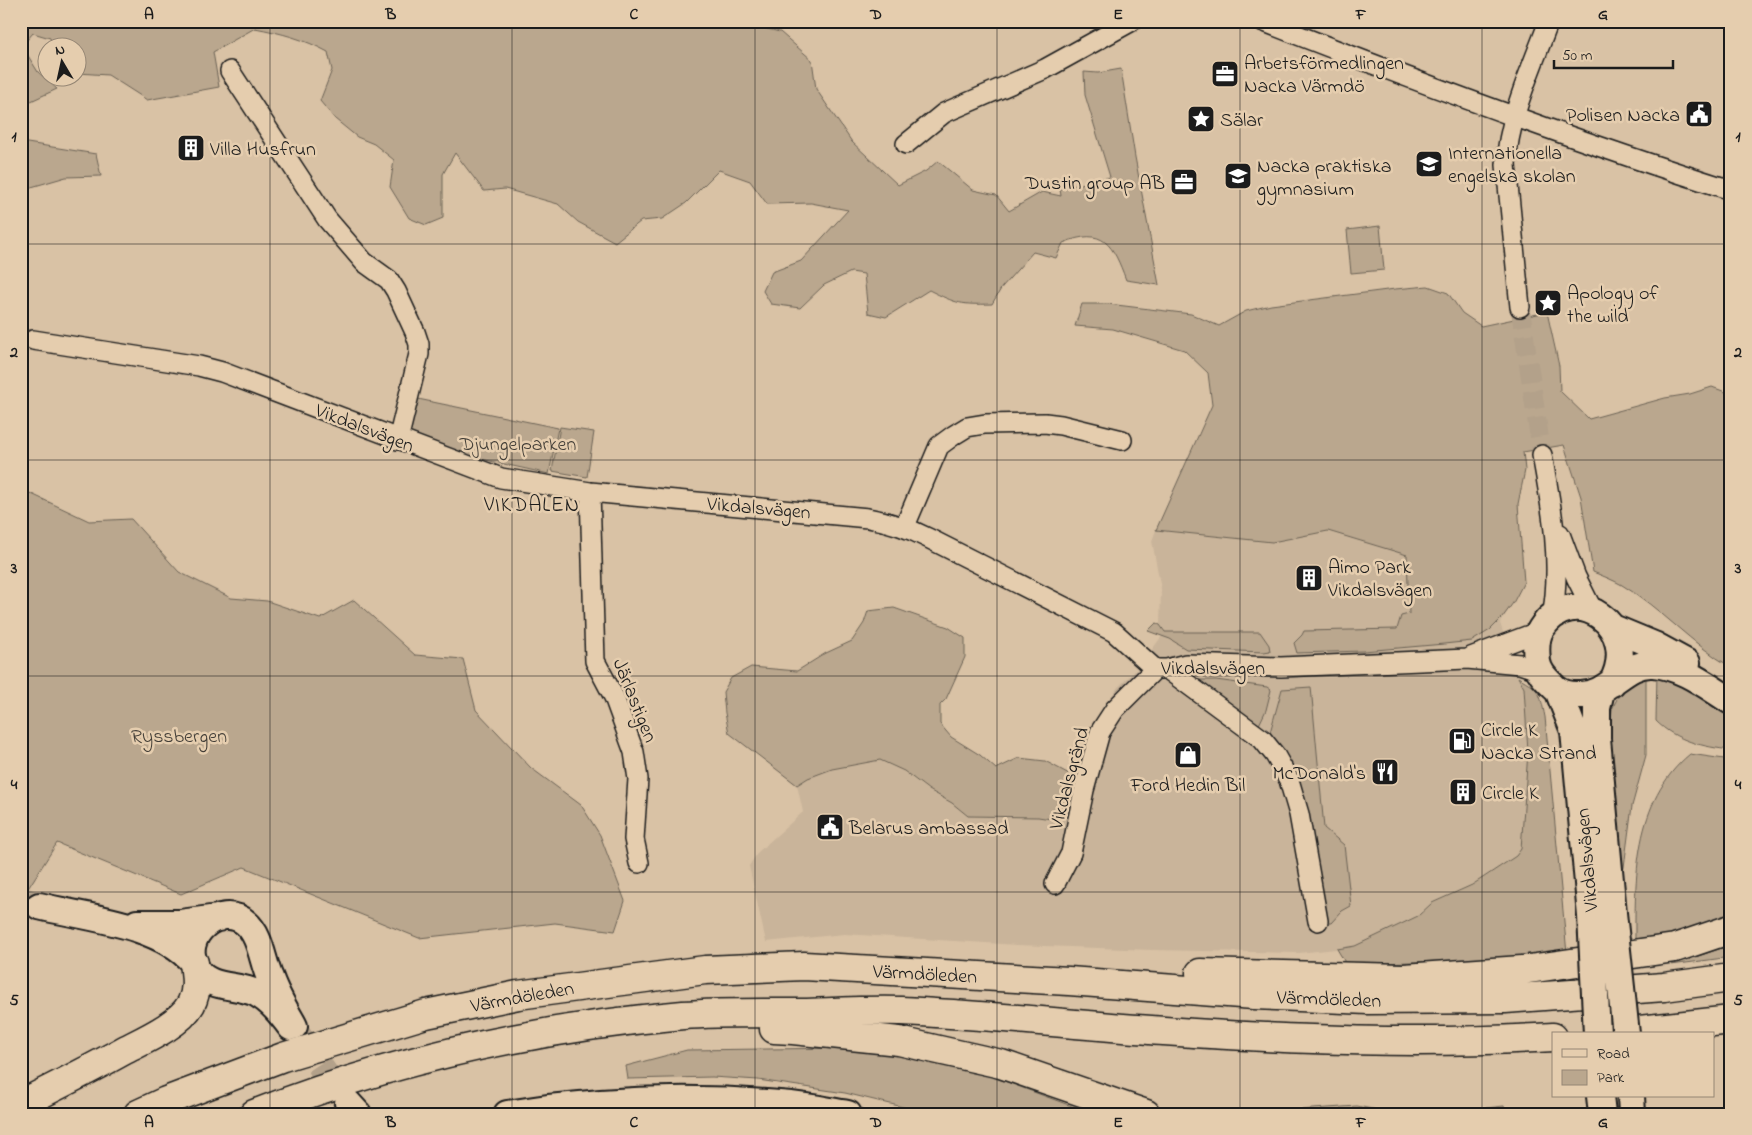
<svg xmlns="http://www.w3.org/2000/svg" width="1752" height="1135" viewBox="0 0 1752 1135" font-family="'Indie Flower',sans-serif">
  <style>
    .built { fill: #c9b49a }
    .green { fill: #baa78e; stroke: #6b6255 }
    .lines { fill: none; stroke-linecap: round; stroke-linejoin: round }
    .street-tunnel { stroke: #b3a18a; stroke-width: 19; stroke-dasharray: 19 9; stroke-linecap: butt }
    .secondary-tunnel { stroke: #b3a18a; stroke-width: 26; stroke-dasharray: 26 13; stroke-linecap: butt }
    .street-casing { stroke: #1c1c1c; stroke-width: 22 }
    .secondary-casing { stroke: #1c1c1c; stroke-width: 30 }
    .highway-casing { stroke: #1c1c1c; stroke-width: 31 }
    .street { stroke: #e5cdae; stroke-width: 19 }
    .secondary { stroke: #e5cdae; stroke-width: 26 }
    .highway { stroke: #e5cdae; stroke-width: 28 }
    .secondary-bridge-casing { stroke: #1c1c1c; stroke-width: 30; stroke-linecap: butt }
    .secondary-bridge { stroke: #e5cdae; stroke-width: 26 }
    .grid { fill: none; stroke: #1c1c1c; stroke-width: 1; stroke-opacity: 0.55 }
    .labels { text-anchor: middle; stroke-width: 5; stroke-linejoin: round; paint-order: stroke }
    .poi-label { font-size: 20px; fill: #1c1c1c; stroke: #e5cdae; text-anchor: start }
    .street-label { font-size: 20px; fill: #1c1c1c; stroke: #e5cdae }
    .park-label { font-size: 20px; fill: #443f38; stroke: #e5cdae }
    .neighbourhood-label { font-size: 21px; letter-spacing: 1px; fill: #1c1c1c; stroke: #e5cdae }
    .neatline { fill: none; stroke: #1c1c1c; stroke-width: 2 }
    .grid-label { font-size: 16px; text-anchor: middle; font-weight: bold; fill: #1c1c1c }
  </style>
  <rect width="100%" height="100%" fill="#d9c2a5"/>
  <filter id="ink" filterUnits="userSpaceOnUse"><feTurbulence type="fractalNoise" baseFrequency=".02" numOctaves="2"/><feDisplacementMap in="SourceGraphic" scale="10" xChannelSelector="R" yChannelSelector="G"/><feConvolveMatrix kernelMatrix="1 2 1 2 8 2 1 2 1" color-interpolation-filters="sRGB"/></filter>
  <g filter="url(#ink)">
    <path class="built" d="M1156,530L1272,542L1328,531L1408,554L1480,593L1513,603L1500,623L1518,677L1524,688L1528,752L1521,850L1516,856L1472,885L1432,903L1418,916L1355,947L1298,953L1152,950L1017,945L844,934L766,942L749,866L758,852L803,812L797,785L808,778L832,769L880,760L904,771L929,790L952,803L968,816L1038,817L1058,820L1067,807L1073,776L1088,730L1118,687L1138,668L1165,632L1160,625L1161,589L1152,541Z"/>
    <path class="green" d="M21,21H733L780,32L812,60L816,89L852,142L898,185L926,171L938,161L973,190L996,195L1009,211L1042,192L1061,196L1060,189L1110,177L1085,95L1084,72L1098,73L1121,69L1135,157L1159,285L1126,280C1113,245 1104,226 1063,243L1056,258L1033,252L1002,287L992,304C961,305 957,304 929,290L886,317L868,313L864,274L851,272L824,285L800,308L771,304L763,291L772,272L801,261L848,210L811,203L767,204L750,181L719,170L686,203L662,219L641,221L615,242L578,222L558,204L505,189L484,191L455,153L443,174V218L426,225L409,218L390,187L394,160L374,144L357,137L335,119L320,101L332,70L328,52C304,39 281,33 255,28L213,52L219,87L147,100L108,75L78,73V48L53,47L50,38L33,33L22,46L38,72L57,89L31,101L21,103Z
      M21,142L96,154L101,176L66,177L21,190Z
      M1380,226L1384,270L1351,273L1347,230Z
      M1428,286L1448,293L1462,313L1481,326L1547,312L1559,366L1560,391L1589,419L1665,398L1690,394L1712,387L1731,394V667C1691,644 1661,608 1622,585C1613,580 1603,576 1593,572L1581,497L1564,445L1523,452L1525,470L1518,504L1524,582L1513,603L1502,618L1490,630L1472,641L1444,644L1364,651L1297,653L1294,643L1302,635L1304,631L1397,629L1401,616L1409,614L1407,555L1328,531L1272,542L1156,530L1212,405L1208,373L1184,350L1113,329L1075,326L1082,304H1108L1191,314L1219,326L1246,311L1271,305L1395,289Z
      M418,399L558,428L549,474L463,455L411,435L409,428Z
      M560,427L594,432L587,477L552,471Z
      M21,489L89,521L131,519L179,572L231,598L267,601L320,619L354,600L415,655L463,659L476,710L531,768L581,805L600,835L625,901L615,931L555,923L419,938L244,867L181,894L57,843L22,898L21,906Z
      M894,608L948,627L965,638V657L946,699L940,705V724L951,737L980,755L996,769L1019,758L1045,761L1073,776L1067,807L1058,820L1038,817L968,816L952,803L929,790L904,771L880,760L832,769L808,778L797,785L729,733L725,713L723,692L731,678L751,667L797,671L826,653L852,641L864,623L868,611Z
      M1156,623L1160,625L1165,632H1260L1269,645L1270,651L1264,652L1186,649L1170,639L1148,631Z
      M1657,672L1731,708V750C1704,747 1676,741 1656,721Z
      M1646,675V755L1632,806L1624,867L1620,887L1609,744L1612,709L1622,689Z
      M1518,677C1540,689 1540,693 1545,717L1567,954L1443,961L1346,964L1337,949L1355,946L1418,916L1432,903L1472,885L1516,856L1521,849L1528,752L1524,688Z
      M1200,680H1216L1267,687L1271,690L1266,710L1257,729L1200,683Z
      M1311,687L1324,828L1344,845L1351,906L1342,911L1331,923H1326L1269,736L1282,689Z
      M1690,754L1731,760V917L1635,946C1635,879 1633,801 1690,754Z
      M1731,945V957L1671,965Z
      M847,1048L914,1056L996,1078L1093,1114H932L845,1093L758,1080L712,1077L628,1079L626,1066L687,1050Z
      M1357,1106L1383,1111L1384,1114H1183L1176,1111L1180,1108L1269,1112Z
      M1504,1106L1506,1114L1454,1113L1459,1111Z"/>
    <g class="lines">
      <path class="street-tunnel" d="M1520,307L1542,455"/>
      <path class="secondary-tunnel" d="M21,899L39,906
        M297,1032L335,1088L347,1102"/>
      <defs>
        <path id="street" d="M1262,21C1417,82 1572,140 1731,190
          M230,71L327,219L364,262L389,280L396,291L415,332L419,344V354L398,440
          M906,144L944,113L1045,69L1132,21
          M1520,307L1506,165C1508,118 1533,65 1549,21
          M33,340L199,366L222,372L501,478L590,492L868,518C892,522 909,528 930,539L1114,632L1155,669H1167L1186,664L1281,667L1467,659L1520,664L1532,668L1542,676
          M1542,455C1552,509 1562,562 1552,618
          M590,492L595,661L614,697L634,752L638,779L634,839L639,863
          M905,526L939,446L954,435L967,427L985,424L1045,423L1061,425L1122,440
          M1560,534L1576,577L1594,613
          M1471,657L1540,631
          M1167,669L1262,739L1275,755L1289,780L1299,814L1318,921
          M1055,884L1071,853L1084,790L1100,732L1115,709L1155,669"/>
        <path id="secondary" d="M1613,628L1654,645L1687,663
          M1612,683C1643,626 1573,579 1541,629C1535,638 1536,652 1537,662C1539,673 1546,679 1554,687C1560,693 1570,695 1578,695C1609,697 1623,662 1653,664C1682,666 1707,686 1731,701
          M1558,690L1574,731L1591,916
          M1601,691L1597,708V739L1613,913
          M39,906C88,918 158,923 193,962
          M137,923H180L218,918
          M291,1027C281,1014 271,1001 256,993C237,984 209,989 197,970C176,935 222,901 246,923C261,936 262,961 270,978C276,995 285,1010 294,1026
          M1600,1096L1602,1114
          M1631,1096L1632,1114
          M348,1103L358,1114
          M507,1114C600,1099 697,1096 791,1105C810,1107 829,1111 848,1114"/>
        <path id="highway" d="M1200,973L1404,978L1522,970L1675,948L1731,929
          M774,1029L793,1030L899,1041L1001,1064L1146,1114
          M1603,1034L1731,1020
          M21,1104C55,1087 89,1070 123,1051C144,1040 179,1025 191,1004C198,990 196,977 194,963
          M138,1114L166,1101L283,1057L426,1014L518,995L705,970L804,966L1069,981L1254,995L1368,1000L1505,999L1664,987L1731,978
          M254,1114C392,1060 535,1028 683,1015C722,1012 762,1013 802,1013C835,1012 868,1010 901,1011C989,1015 1076,1025 1164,1031C1294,1040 1424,1045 1553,1037"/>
      </defs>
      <use href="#street" class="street-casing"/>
      <use href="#secondary" class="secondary-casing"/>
      <use href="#highway" class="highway-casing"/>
      <use href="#street" class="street"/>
      <use href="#secondary" class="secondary"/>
      <use href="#highway" class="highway"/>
      <defs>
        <path id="secondary-bridge" d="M1613,913L1626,1034
          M1591,916L1597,1034"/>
      </defs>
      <use href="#secondary-bridge" class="secondary-bridge-casing"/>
      <use href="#secondary-bridge" class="secondary-bridge"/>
    </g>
  </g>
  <path class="grid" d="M270,21V1114M512,21V1114M755,21V1114M997,21V1114M1240,21V1114M1482,21V1114M21,244H1731M21,460H1731M21,676H1731M21,892H1731"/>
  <defs>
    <symbol id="office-square" viewBox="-11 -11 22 22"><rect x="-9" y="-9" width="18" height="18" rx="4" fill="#1c1c1c" stroke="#e5cdae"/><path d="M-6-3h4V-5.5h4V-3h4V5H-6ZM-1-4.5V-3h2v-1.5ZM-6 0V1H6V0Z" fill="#fff"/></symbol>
    <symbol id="civic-square" viewBox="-11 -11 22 22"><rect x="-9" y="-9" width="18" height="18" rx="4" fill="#1c1c1c" stroke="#e5cdae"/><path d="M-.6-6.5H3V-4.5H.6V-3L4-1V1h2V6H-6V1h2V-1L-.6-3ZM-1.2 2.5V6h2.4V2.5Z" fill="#fff"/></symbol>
    <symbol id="sight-square" viewBox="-11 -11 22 22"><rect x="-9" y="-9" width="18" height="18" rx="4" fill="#1c1c1c" stroke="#e5cdae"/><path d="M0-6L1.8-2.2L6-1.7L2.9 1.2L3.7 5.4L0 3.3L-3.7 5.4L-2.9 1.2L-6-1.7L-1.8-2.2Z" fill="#fff"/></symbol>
    <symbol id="building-square" viewBox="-11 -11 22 22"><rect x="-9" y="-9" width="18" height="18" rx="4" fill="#1c1c1c" stroke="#e5cdae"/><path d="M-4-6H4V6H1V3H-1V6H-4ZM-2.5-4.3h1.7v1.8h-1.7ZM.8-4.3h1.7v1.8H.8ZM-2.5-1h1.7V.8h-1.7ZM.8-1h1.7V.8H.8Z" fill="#fff"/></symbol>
    <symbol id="school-square" viewBox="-11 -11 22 22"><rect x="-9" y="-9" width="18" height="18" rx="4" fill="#1c1c1c" stroke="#e5cdae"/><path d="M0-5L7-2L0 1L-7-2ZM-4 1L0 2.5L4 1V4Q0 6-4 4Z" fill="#fff"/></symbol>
    <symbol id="fuel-square" viewBox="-11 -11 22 22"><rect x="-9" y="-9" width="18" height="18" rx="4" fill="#1c1c1c" stroke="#e5cdae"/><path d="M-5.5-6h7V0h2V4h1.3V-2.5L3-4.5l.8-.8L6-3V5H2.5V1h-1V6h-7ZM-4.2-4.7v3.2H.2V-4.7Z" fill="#fff"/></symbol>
    <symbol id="shop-square" viewBox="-11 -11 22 22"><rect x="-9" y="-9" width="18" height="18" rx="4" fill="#1c1c1c" stroke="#e5cdae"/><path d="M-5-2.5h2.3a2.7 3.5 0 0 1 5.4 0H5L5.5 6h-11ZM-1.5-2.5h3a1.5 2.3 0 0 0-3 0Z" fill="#fff"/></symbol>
    <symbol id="restaurant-square" viewBox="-11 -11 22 22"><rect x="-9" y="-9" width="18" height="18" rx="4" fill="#1c1c1c" stroke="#e5cdae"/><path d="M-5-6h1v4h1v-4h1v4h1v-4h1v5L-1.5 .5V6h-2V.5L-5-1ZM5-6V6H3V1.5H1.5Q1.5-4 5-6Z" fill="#fff"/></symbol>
  </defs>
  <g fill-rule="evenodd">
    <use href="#office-square" x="1209" y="58" width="32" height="32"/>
    <use href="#civic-square" x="1683" y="98" width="32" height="32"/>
    <use href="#sight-square" x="1185" y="103" width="32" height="32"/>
    <use href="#building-square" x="175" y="132" width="32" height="32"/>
    <use href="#school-square" x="1413" y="148" width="32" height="32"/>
    <use href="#school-square" x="1222" y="160" width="32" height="32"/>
    <use href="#office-square" x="1168" y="166" width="32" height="32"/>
    <use href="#sight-square" x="1532" y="287" width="32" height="32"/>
    <use href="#building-square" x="1293" y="562" width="32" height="32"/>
    <use href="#fuel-square" x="1446" y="725" width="32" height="32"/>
    <use href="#shop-square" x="1172" y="739" width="32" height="32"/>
    <use href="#restaurant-square" x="1369" y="756" width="32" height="32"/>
    <use href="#building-square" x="1447" y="776" width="32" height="32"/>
    <use href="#civic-square" x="814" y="811" width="32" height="32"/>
  </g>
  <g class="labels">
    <g class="poi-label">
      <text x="1244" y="69">Arbetsförmedlingen<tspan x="1244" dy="23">Nacka Värmdö</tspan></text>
      <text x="1680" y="121" text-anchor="end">Polisen Nacka</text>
      <text x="1220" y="126">Sälar</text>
      <text x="210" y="155">Villa Husfrun</text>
      <text x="1448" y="159">Internationella<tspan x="1448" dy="23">engelska skolan</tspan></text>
      <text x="1257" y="172">Nacka praktiska<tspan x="1257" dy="23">gymnasium</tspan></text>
      <text x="1165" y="189" text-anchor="end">Dustin group AB</text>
      <text x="1567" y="299">Apology of<tspan x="1567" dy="23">the wild</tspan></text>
      <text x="1328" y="573">Aimo Park<tspan x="1328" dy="23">Vikdalsvägen</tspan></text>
      <text x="1481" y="736">Circle K<tspan x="1481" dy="23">Nacka Strand</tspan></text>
      <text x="1366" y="779" text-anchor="end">McDonald's</text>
      <text x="1188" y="791" text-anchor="middle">Ford Hedin Bil</text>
      <text x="1482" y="799">Circle K</text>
      <text x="849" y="834">Belarus ambassad</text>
    </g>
    <g class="street-label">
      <text transform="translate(365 427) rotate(21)" y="7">Vikdalsvägen</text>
      <text transform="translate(759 507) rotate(5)" y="7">Vikdalsvägen</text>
      <text x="1213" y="674">Vikdalsvägen</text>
      <text transform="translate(636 700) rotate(68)" y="7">Järlastigen</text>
      <text transform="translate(1068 778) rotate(-75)" y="7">Vikdalsgränd</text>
      <text transform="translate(1586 860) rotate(-95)" y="7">Vikdalsvägen</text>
      <text transform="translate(925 973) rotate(3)" y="7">Värmdöleden</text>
      <text transform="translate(522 996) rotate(-10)" y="7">Värmdöleden</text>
      <text transform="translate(1329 998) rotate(2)" y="7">Värmdöleden</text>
    </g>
    <g class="park-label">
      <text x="518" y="450">Djungelparken</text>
      <text x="179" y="742">Ryssbergen</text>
    </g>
    <g class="neighbourhood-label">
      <text x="532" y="511">VIKDALEN</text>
    </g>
  </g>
  <rect width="1752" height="1135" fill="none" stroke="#e5cdae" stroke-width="55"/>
  <rect x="1552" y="1032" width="162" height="65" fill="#e5cdae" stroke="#958674"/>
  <rect x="1562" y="1049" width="25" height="8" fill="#e5cdae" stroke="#958674"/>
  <text x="1597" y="1058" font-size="15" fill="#1c1c1c">Road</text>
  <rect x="1562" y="1070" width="25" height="15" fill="#baa78e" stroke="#958674"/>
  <text x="1597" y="1082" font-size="15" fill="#1c1c1c">Park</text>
  <g transform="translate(62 62) rotate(351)"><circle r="24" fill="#e5cdae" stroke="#958674"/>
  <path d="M0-4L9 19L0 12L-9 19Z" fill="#1c1c1c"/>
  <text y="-8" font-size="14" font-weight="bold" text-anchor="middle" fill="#1c1c1c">N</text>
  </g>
  <path d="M1554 60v8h119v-8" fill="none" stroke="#1c1c1c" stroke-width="2.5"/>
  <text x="1562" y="60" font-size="15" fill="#1c1c1c" stroke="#e5cdae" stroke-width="4" paint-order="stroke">50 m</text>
  <rect x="28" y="28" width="1696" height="1080" class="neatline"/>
  <g class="grid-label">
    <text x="149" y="19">A</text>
    <text x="391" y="19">B</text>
    <text x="634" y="19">C</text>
    <text x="876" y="19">D</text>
    <text x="1118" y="19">E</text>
    <text x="1361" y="19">F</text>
    <text x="1603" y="19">G</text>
    <text x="14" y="141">1</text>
    <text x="1738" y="141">1</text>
    <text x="14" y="357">2</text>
    <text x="1738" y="357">2</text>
    <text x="14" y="573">3</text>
    <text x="1738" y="573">3</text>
    <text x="14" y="789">4</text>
    <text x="1738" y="789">4</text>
    <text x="14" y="1005">5</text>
    <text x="1738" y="1005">5</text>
    <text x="149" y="1127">A</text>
    <text x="391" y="1127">B</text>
    <text x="634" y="1127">C</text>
    <text x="876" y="1127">D</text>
    <text x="1118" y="1127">E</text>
    <text x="1361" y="1127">F</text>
    <text x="1603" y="1127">G</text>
  </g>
</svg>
